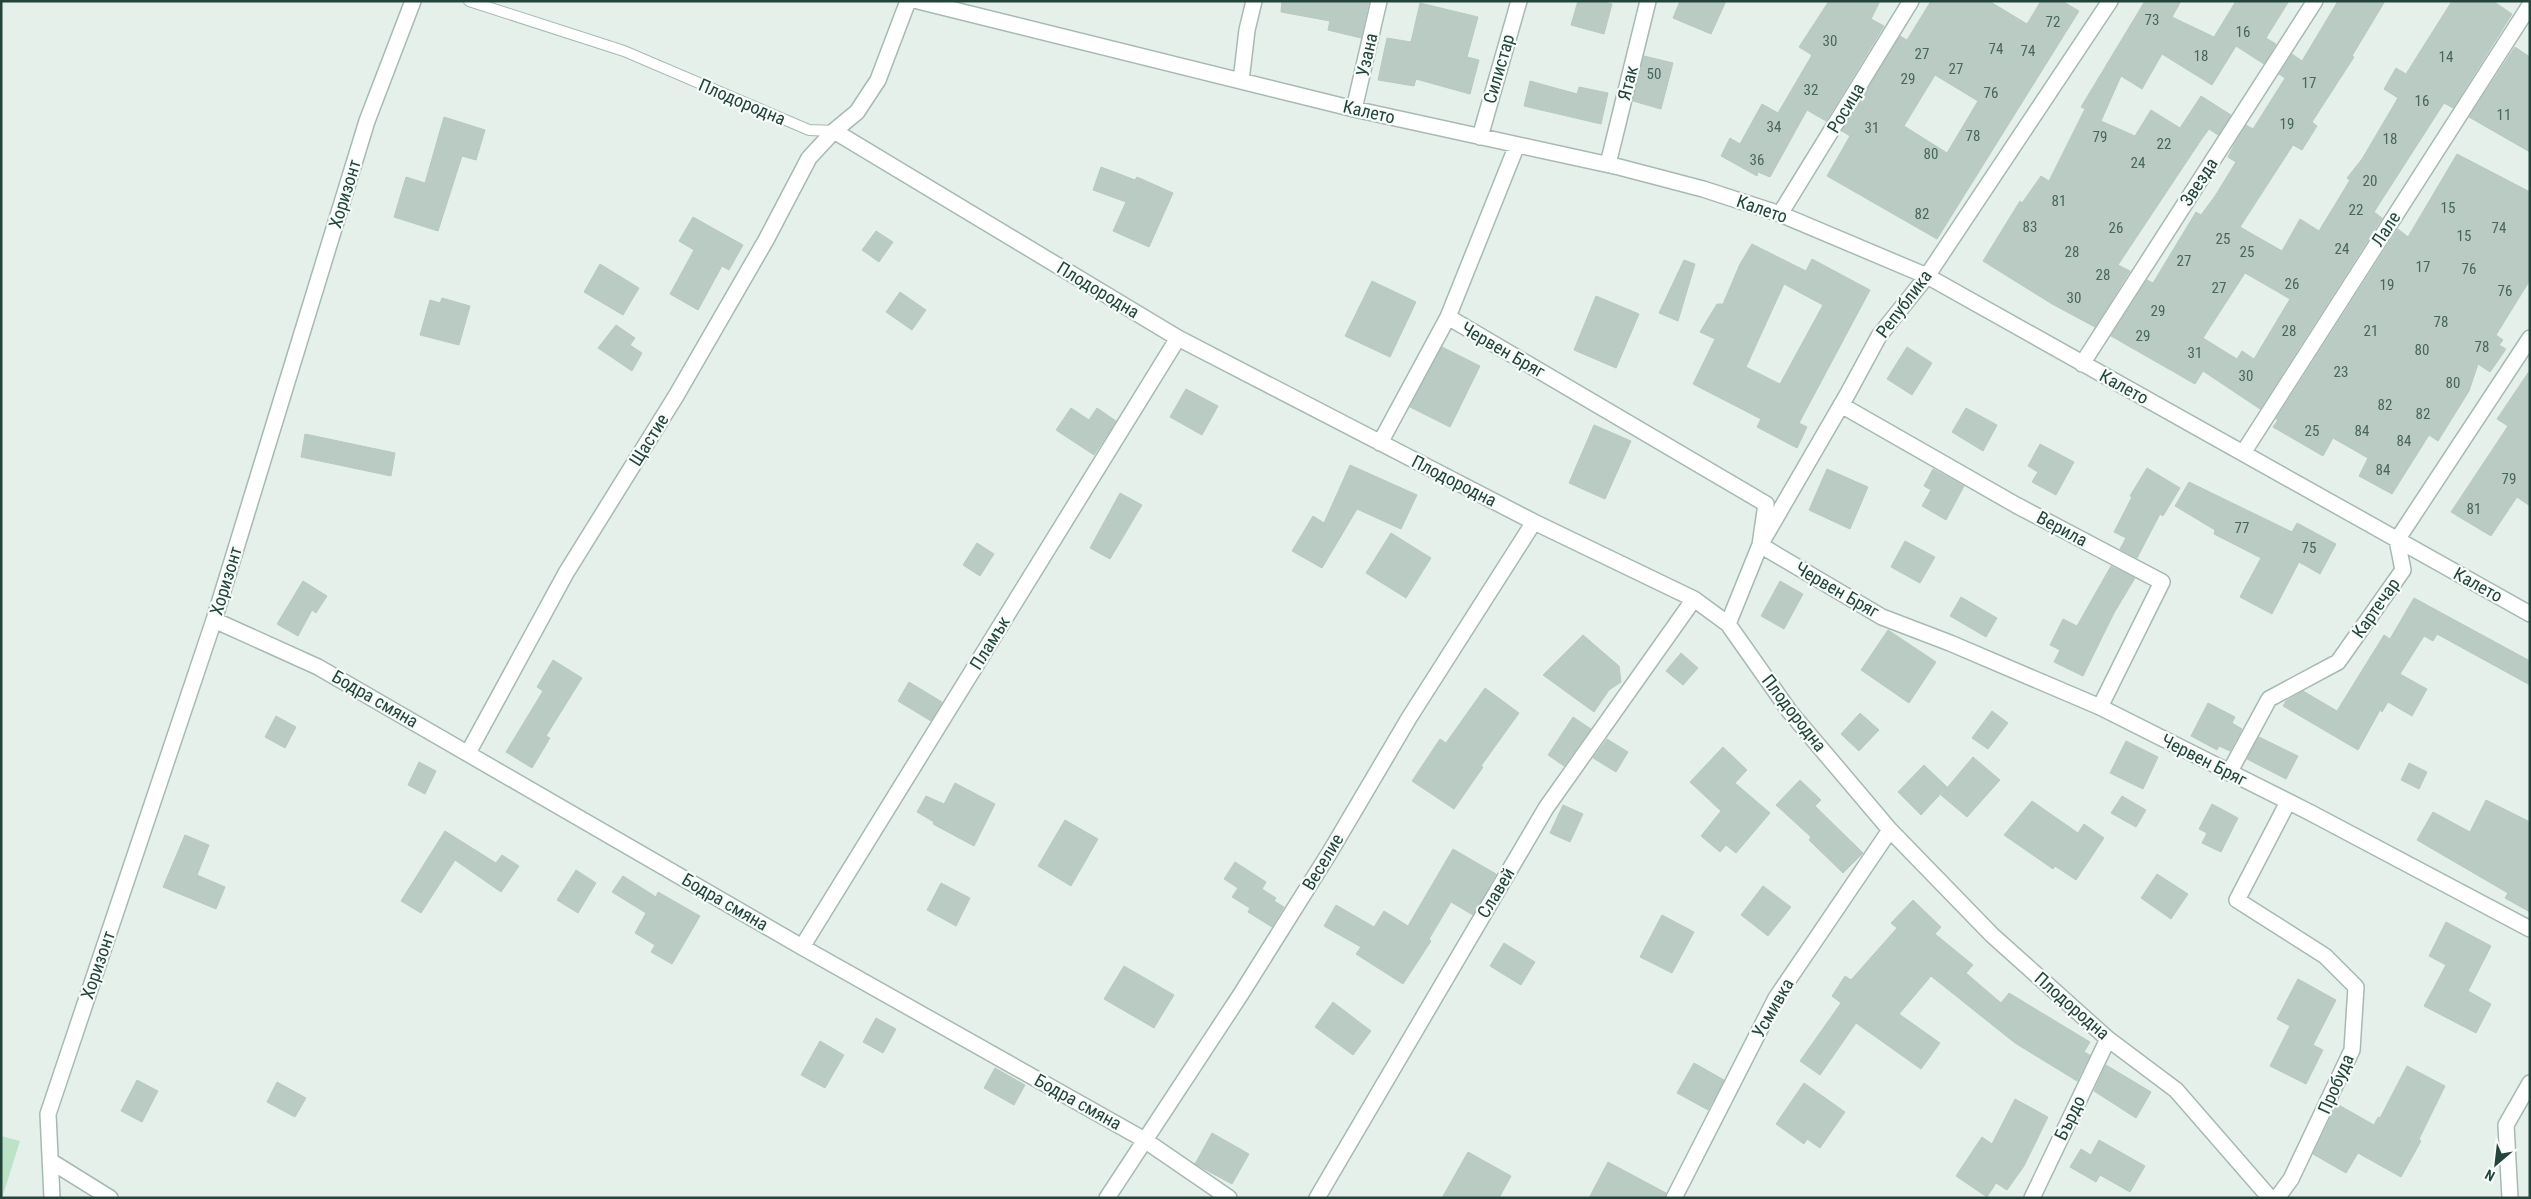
<svg xmlns="http://www.w3.org/2000/svg" width="2531" height="1199" viewBox="0 0 2531 1199" font-family="'Roboto Condensed',sans-serif">
  <style>
    .green { fill: #bce2c7 }
    .building { fill: #bacbc4; stroke: #b7cac2; fill-rule: evenodd }
    .lines { fill: none; stroke-linecap: round; stroke-linejoin: round }
    .service-casing { stroke: #a7b9b3; stroke-width: 12 }
    .minor-casing { stroke: #a7b9b3; stroke-width: 18 }
    .service { stroke: #fff; stroke-width: 10 }
    .minor { stroke: #fff; stroke-width: 15 }
    .labels { text-anchor: middle; stroke-width: 4.5; stroke-linejoin: round; paint-order: stroke }
    .number-label { font-size: 15px; fill: #48665d }
    .street-label { font-size: 18px; fill: #22443b; stroke: #f7fbf9 }
  </style>
  <rect width="100%" height="100%" fill="#e5f0eb"/>
  <path class="green" d="M1,1136L20,1141L2,1198H1Z"/>
  <path class="building" d="M1282,1H1369L1361,38L1328,30L1330,21L1281,12Z
    M1578,1H1600L1612,4L1604,34L1571,25Z
    M1680,1H1726L1711,34L1673,18Z
    M1829,1H1880L1871,19L1884,26L1826,121L1807,110L1770,177L1758,172L1757,176L1721,156L1730,138L1740,144L1762,104L1778,113L1812,55L1799,47Z
    M1931,1H1989L2027,24L2041,1H2062L2079,11L1937,239L1827,176L1850,136L1842,131L1900,36L1907,40ZM1935,75L1978,101L1947,153L1904,126Z
    M2145,1H2181L2172,17L2214,37L2236,1H2289L2266,38L2276,44L2264,64L2236,46L2212,85L2162,54L2142,89L2121,76L2101,121L2135,136L2151,110L2180,128L2201,96L2231,115L2218,135L2209,129L2201,140L2118,265L2130,271L2095,327L2052,304L1983,261L2020,201L2022,203L2041,176L2049,181L2085,109L2081,107Z
    M2338,1H2385L2352,56L2354,57L2312,122L2317,126L2302,150L2293,145L2240,227L2282,251L2300,219L2319,231L2350,180L2347,178L2362,159L2398,98L2384,89L2396,68L2406,74L2452,1H2493L2512,14L2453,108L2444,103L2374,212L2382,218L2260,409L2203,371L2195,384L2111,336L2147,280L2153,283L2196,212L2201,215L2215,196L2236,162L2228,157L2234,145L2246,125L2253,129L2282,83L2285,78L2279,74L2292,54L2302,61ZM2245,273L2290,299L2254,359L2242,351L2237,359L2203,338Z
    M1420,3L1478,17L1467,57L1479,60L1470,94L1416,79L1414,86L1378,80L1387,38L1411,42Z
    M2515,47L2530,57V152L2469,117Z
    M1644,56L1673,63L1661,109L1633,101Z
    M1530,81L1577,94L1579,87L1608,93L1601,124L1524,106Z
    M444,117L485,130L476,160L462,156L438,231L394,217L406,177L425,183Z
    M2457,154L2530,192V280L2496,335L2503,340L2499,345L2506,349L2490,372L2478,364L2469,391L2438,441L2429,435L2392,494L2359,476L2368,458L2333,438L2323,456L2273,427L2278,420L2276,419L2398,229L2408,237Z
    M1101,167L1135,180L1137,177L1173,193L1149,247L1113,231L1126,202L1093,190Z
    M693,217L743,245L729,270L722,266L698,310L670,294L694,250L679,241Z
    M876,231L893,242L879,262L862,250Z
    M1752,244L1806,271L1812,259L1870,290L1799,423L1807,427L1797,448L1757,427L1761,419L1693,384L1715,339L1700,332L1717,304H1723L1740,264ZM1784,284L1823,305L1780,384L1746,367Z
    M1684,260L1695,264L1678,321L1659,313Z
    M600,264L639,288L623,315L584,292Z
    M1372,281L1416,302L1390,357L1345,336Z
    M900,292L926,310L912,330L886,312Z
    M1596,296L1639,314L1616,368L1574,350Z
    M442,298L470,306L459,345L420,335L430,300L440,303Z
    M616,325L635,338L630,345L642,353L632,371L598,348Z
    M1442,347L1480,366L1450,427L1410,407Z
    M1907,347L1932,363L1912,395L1887,379Z
    M2530,370V506L2517,497L2491,536L2451,512L2508,426L2497,419Z
    M1186,389L1218,406L1202,435L1170,417Z
    M1071,408L1089,420L1097,408L1116,421L1094,455L1056,430Z
    M1966,408L1997,425L1983,451L1952,432Z
    M1594,425L1631,441L1605,499L1569,483Z
    M305,434L395,453L391,476L301,457Z
    M2040,444L2074,462L2056,495L2032,482L2038,472L2028,466Z
    M1350,465L1417,495L1401,529L1357,509L1322,568L1292,551L1313,516L1324,523Z
    M2147,468L2180,488L2163,516L2160,514L2137,558L2120,549L2126,538L2114,532L2132,497L2130,496Z
    M1827,469L1868,487L1850,529L1809,510Z
    M1933,469L1964,486L1946,520L1922,506L1931,490L1924,486Z
    M2189,482L2292,532L2297,523L2336,544L2320,574L2299,562L2272,614L2240,597L2261,558L2214,534L2215,530L2175,506Z
    M1120,493L1142,505L1110,559L1090,548Z
    M1391,533L1431,558L1406,598L1366,573Z
    M1905,541L1935,557L1920,583L1891,567Z
    M977,543L994,554L980,576L963,565Z
    M2111,566L2135,578L2114,613L2083,676L2054,662L2060,650L2050,645L2063,619L2077,626Z
    M303,581L327,596L316,613L312,610L298,636L277,624Z
    M1780,581L1803,594L1784,629L1761,616Z
    M1961,597L1997,618L1986,637L1950,616Z
    M2414,598L2530,661V685L2437,634L2433,641L2424,636L2400,674L2427,689L2412,716L2388,702L2382,712L2380,710L2358,750L2283,706L2286,701L2303,691L2337,711L2384,635L2390,639Z
    M1888,630L1936,662L1909,703L1861,670Z
    M1583,635L1619,666L1621,682L1609,690L1594,712L1543,675Z
    M1681,653L1698,668L1683,685L1666,671Z
    M553,660L582,678L546,736L550,738L532,768L506,752L543,691L537,687Z
    M909,682L942,702L931,721L898,701Z
    M1485,688L1519,713L1481,766L1483,767L1454,809L1412,781L1440,739L1446,743Z
    M2208,703L2235,717L2232,723L2242,729L2230,751L2219,746L2217,750L2191,736Z
    M1992,711L2008,723L1988,749L1972,738Z
    M1860,713L1879,730L1859,751L1841,734Z
    M276,716L296,727L285,748L265,737Z
    M1573,717L1591,729L1564,766L1548,755Z
    M2259,737L2298,756L2286,779L2247,759Z
    M1607,739L1628,752L1616,772L1593,758Z
    M2126,741L2158,757L2143,789L2110,773Z
    M1723,747L1747,770L1735,783L1770,813L1736,853L1726,845L1720,852L1701,836L1721,811L1690,782Z
    M1973,757L2000,780L1967,817L1941,795Z
    M419,762L436,771L425,794L408,785Z
    M2409,763L2427,772L2419,789L2401,780Z
    M1924,765L1947,787L1921,815L1898,792Z
    M1800,780L1821,800L1815,806L1863,853L1843,873L1809,840L1811,837L1776,805Z
    M955,783L995,804L974,846L933,824L934,822L917,812L926,796L944,804Z
    M2122,796L2146,810L2136,827L2111,813Z
    M2486,800L2530,822V912L2505,898L2508,893L2417,840L2433,812L2470,832Z
    M2032,801L2078,833L2084,824L2104,838L2076,880L2055,866L2053,869L2004,835Z
    M2212,804L2238,818L2221,852L2202,843L2207,833L2199,829Z
    M1563,805L1583,814L1570,842L1550,833Z
    M1065,820L1098,839L1071,886L1038,866Z
    M445,831L496,863L502,855L519,866L501,892L455,860L421,913L401,901Z
    M185,835L209,845L197,875L225,887L216,909L163,887Z
    M1453,849L1496,874L1473,915L1451,902L1429,939L1431,941L1403,984L1356,954L1361,947L1324,926L1336,905L1374,927L1384,911L1408,926Z
    M1235,862L1266,882L1262,889L1276,898L1274,901L1284,907L1272,927L1248,912L1250,908L1232,897L1238,888L1224,879Z
    M576,870L596,883L578,913L557,900Z
    M2157,874L2188,894L2171,919L2141,898Z
    M623,876L656,897L658,892L700,916L672,964L651,952L655,945L635,933L646,913L612,892Z
    M941,883L970,898L956,926L927,910Z
    M1763,886L1791,907L1768,936L1741,915Z
    M1913,900L1941,927L1935,934L1973,965L1966,973L2001,1003L2009,993L2090,1042L2084,1052L2090,1055L2077,1081L2015,1043L1931,976L1899,1014L1940,1043L1921,1069L1856,1023L1820,1075L1800,1061L1841,1003L1832,996L1845,976L1851,980L1897,928L1891,923Z
    M1662,915L1694,932L1672,973L1640,957Z
    M2446,922L2491,946L2468,991L2491,1004L2476,1033L2424,1006L2446,965L2429,956Z
    M1504,943L1535,962L1521,985L1490,966Z
    M1124,966L1174,995L1154,1028L1104,999Z
    M2298,979L2336,1000L2313,1045L2323,1050L2306,1084L2270,1066L2290,1026L2277,1019Z
    M1333,1002L1371,1031L1353,1055L1315,1027Z
    M876,1018L896,1029L883,1053L863,1042Z
    M820,1041L844,1055L825,1088L801,1075Z
    M1694,1063L1724,1080L1708,1110L1677,1093Z
    M2106,1065L2151,1092L2136,1118L2094,1091Z
    M2407,1066L2445,1086L2419,1139L2421,1141L2401,1177L2358,1153L2346,1173L2313,1154L2337,1104L2374,1125L2378,1117L2380,1118Z
    M995,1068L1025,1085L1014,1105L984,1088Z
    M137,1080L158,1091L142,1122L121,1111Z
    M277,1082L306,1098L295,1117L267,1102Z
    M1804,1083L1845,1112L1820,1148L1807,1139L1804,1144L1776,1124Z
    M2015,1099L2048,1117L2024,1166L2007,1190L1996,1183L1987,1197L1956,1176L1982,1137L1992,1144Z
    M1212,1133L1249,1154L1232,1184L1195,1164Z
    M2099,1140L2145,1166L2130,1192L2100,1175L2096,1182L2070,1167L2081,1149L2091,1155Z
    M1468,1152L1511,1176L1499,1198H1442Z
    M1608,1162L1666,1193L1665,1198H1589Z"/>
  <g class="lines">
    <defs>
      <path id="service" d="M469,1L624,51L809,130L834,131"/>
      <path id="minor" d="M918,1L1354,109L1619,167L1703,189L1780,214L1927,276L2530,614
        M1241,81L1247,30L1254,1
        M1354,109L1379,1
        M834,131L1178,338L1534,522L1694,599L1728,624L1790,712L1890,830L1992,935L2108,1039L2176,1090L2270,1198
        M1480,137L1519,1
        M1608,164L1648,1
        M1780,214L1911,1
        M1448,317L1766,504L1760,545L1882,617L1950,643L2100,707L2311,813L2530,929
        M2082,364L2315,1
        M1841,405L2016,505L2162,582L2100,707
        M1380,443L1448,317L1517,145
        M2243,453L2530,5
        M214,620L318,667L802,947L1143,1139L1229,1198
        M1728,624L1760,545L1847,395L1879,336L1927,276L2110,1
        M468,753L566,573L676,396L766,240L809,158L834,131L857,112L878,80L908,1
        M2229,773L2269,699L2338,662L2403,570L2397,540L2530,338
        M802,947L1178,338
        M52,1162L110,1198
        M52,1198L48,1114L214,620L367,121L413,1
        M1107,1198L1241,994L1330,852L1409,718L1534,522
        M1317,1198L1546,808L1694,599
        M1674,1198L1776,998L1890,830
        M2032,1198L2108,1039
        M2277,1198L2291,1179L2352,1050L2356,987L2325,956L2237,900L2288,802
        M2510,1198L2506,1125L2530,1083"/>
    </defs>
    <use href="#service" class="service-casing"/>
    <use href="#minor" class="minor-casing"/>
    <use href="#service" class="service"/>
    <use href="#minor" class="minor"/>
  </g>
  <g class="labels">
    <g class="number-label">
      <text x="2152" y="25">73</text>
      <text x="2053" y="27">72</text>
      <text x="2243" y="37">16</text>
      <text x="1830" y="46">30</text>
      <text x="1996" y="54">74</text>
      <text x="2028" y="56">74</text>
      <text x="1922" y="59">27</text>
      <text x="2201" y="61">18</text>
      <text x="2446" y="62">14</text>
      <text x="1956" y="74">27</text>
      <text x="1654" y="79">50</text>
      <text x="1908" y="84">29</text>
      <text x="2309" y="88">17</text>
      <text x="1811" y="95">32</text>
      <text x="1991" y="98">76</text>
      <text x="2422" y="106">16</text>
      <text x="2504" y="120">11</text>
      <text x="2287" y="129">19</text>
      <text x="1774" y="132">34</text>
      <text x="1872" y="133">31</text>
      <text x="1973" y="141">78</text>
      <text x="2100" y="142">79</text>
      <text x="2390" y="144">18</text>
      <text x="2164" y="149">22</text>
      <text x="1931" y="159">80</text>
      <text x="1757" y="165">36</text>
      <text x="2138" y="168">24</text>
      <text x="2370" y="186">20</text>
      <text x="2059" y="206">81</text>
      <text x="2448" y="213">15</text>
      <text x="2356" y="215">22</text>
      <text x="1922" y="219">82</text>
      <text x="2030" y="232">83</text>
      <text x="2116" y="233">26</text>
      <text x="2499" y="233">74</text>
      <text x="2464" y="241">15</text>
      <text x="2223" y="244">25</text>
      <text x="2342" y="254">24</text>
      <text x="2072" y="257">28</text>
      <text x="2247" y="257">25</text>
      <text x="2184" y="266">27</text>
      <text x="2423" y="272">17</text>
      <text x="2469" y="274">76</text>
      <text x="2103" y="280">28</text>
      <text x="2292" y="289">26</text>
      <text x="2387" y="290">19</text>
      <text x="2219" y="293">27</text>
      <text x="2505" y="296">76</text>
      <text x="2074" y="303">30</text>
      <text x="2158" y="316">29</text>
      <text x="2441" y="327">78</text>
      <text x="2289" y="336">28</text>
      <text x="2371" y="336">21</text>
      <text x="2143" y="341">29</text>
      <text x="2482" y="352">78</text>
      <text x="2422" y="355">80</text>
      <text x="2195" y="358">31</text>
      <text x="2341" y="377">23</text>
      <text x="2246" y="381">30</text>
      <text x="2453" y="388">80</text>
      <text x="2385" y="410">82</text>
      <text x="2423" y="419">82</text>
      <text x="2312" y="436">25</text>
      <text x="2362" y="436">84</text>
      <text x="2404" y="446">84</text>
      <text x="2383" y="475">84</text>
      <text x="2509" y="484">79</text>
      <text x="2474" y="514">81</text>
      <text x="2242" y="533">77</text>
      <text x="2309" y="553">75</text>
    </g>
    <g class="street-label">
      <text transform="translate(1367 55) rotate(-77)" y="6">Узана</text>
      <text transform="translate(1499 69) rotate(-74)" y="6">Силистар</text>
      <text transform="translate(1628 83) rotate(-76)" y="6">Ятак</text>
      <text transform="translate(742 102) rotate(23)" y="6">Плодородна</text>
      <text transform="translate(1846 108) rotate(-59)" y="6">Росица</text>
      <text transform="translate(1369 112) rotate(13)" y="6">Калето</text>
      <text transform="translate(2199 182) rotate(-57)" y="6">Звезда</text>
      <text transform="translate(345 194) rotate(-73)" y="6">Хоризонт</text>
      <text transform="translate(1762 209) rotate(19)" y="6">Калето</text>
      <text transform="translate(2386 229) rotate(-57)" y="6">Лале</text>
      <text transform="translate(1098 290) rotate(31)" y="6">Плодородна</text>
      <text transform="translate(1904 304) rotate(-53)" y="6">Република</text>
      <text transform="translate(1503 350) rotate(30)" y="6">Червен Бряг</text>
      <text transform="translate(2124 387) rotate(29)" y="6">Калето</text>
      <text transform="translate(649 440) rotate(-58)" y="6">Щастие</text>
      <text transform="translate(1454 481) rotate(27)" y="6">Плодородна</text>
      <text transform="translate(2062 529) rotate(28)" y="6">Верила</text>
      <text transform="translate(226 581) rotate(-73)" y="6">Хоризонт</text>
      <text transform="translate(2478 585) rotate(29)" y="6">Калето</text>
      <text transform="translate(1837 590) rotate(30)" y="6">Червен Бряг</text>
      <text transform="translate(2376 608) rotate(-55)" y="6">Картечар</text>
      <text transform="translate(990 643) rotate(-58)" y="6">Пламък</text>
      <text transform="translate(375 699) rotate(30)" y="6">Бодра смяна</text>
      <text transform="translate(1794 713) rotate(52)" y="6">Плодородна</text>
      <text transform="translate(2204 760) rotate(27)" y="6">Червен Бряг</text>
      <text transform="translate(1323 862) rotate(-59)" y="6">Веселие</text>
      <text transform="translate(1496 893) rotate(-59)" y="6">Славей</text>
      <text transform="translate(725 902) rotate(30)" y="6">Бодра смяна</text>
      <text transform="translate(98 965) rotate(-71)" y="6">Хоризонт</text>
      <text transform="translate(2072 1006) rotate(41)" y="6">Плодородна</text>
      <text transform="translate(1773 1008) rotate(-60)" y="6">Усмивка</text>
      <text transform="translate(2336 1084) rotate(-66)" y="6">Пробуда</text>
      <text transform="translate(1078 1102) rotate(29)" y="6">Бодра смяна</text>
      <text transform="translate(2070 1118) rotate(-64)" y="6">Бърдо</text>
    </g>
  </g>
  <rect width="2531" height="1199" fill="none" stroke="#22443b" stroke-width="5"/>
  <g transform="translate(2496 1164) rotate(208)" stroke="#f7fbf9" stroke-width="4" paint-order="stroke">
  <path d="M0-4L9 19L0 12L-9 19Z" fill="#22443b"/>
  <text y="-8" font-size="14" font-weight="bold" text-anchor="middle" fill="#22443b">N</text>
  </g>
</svg>
